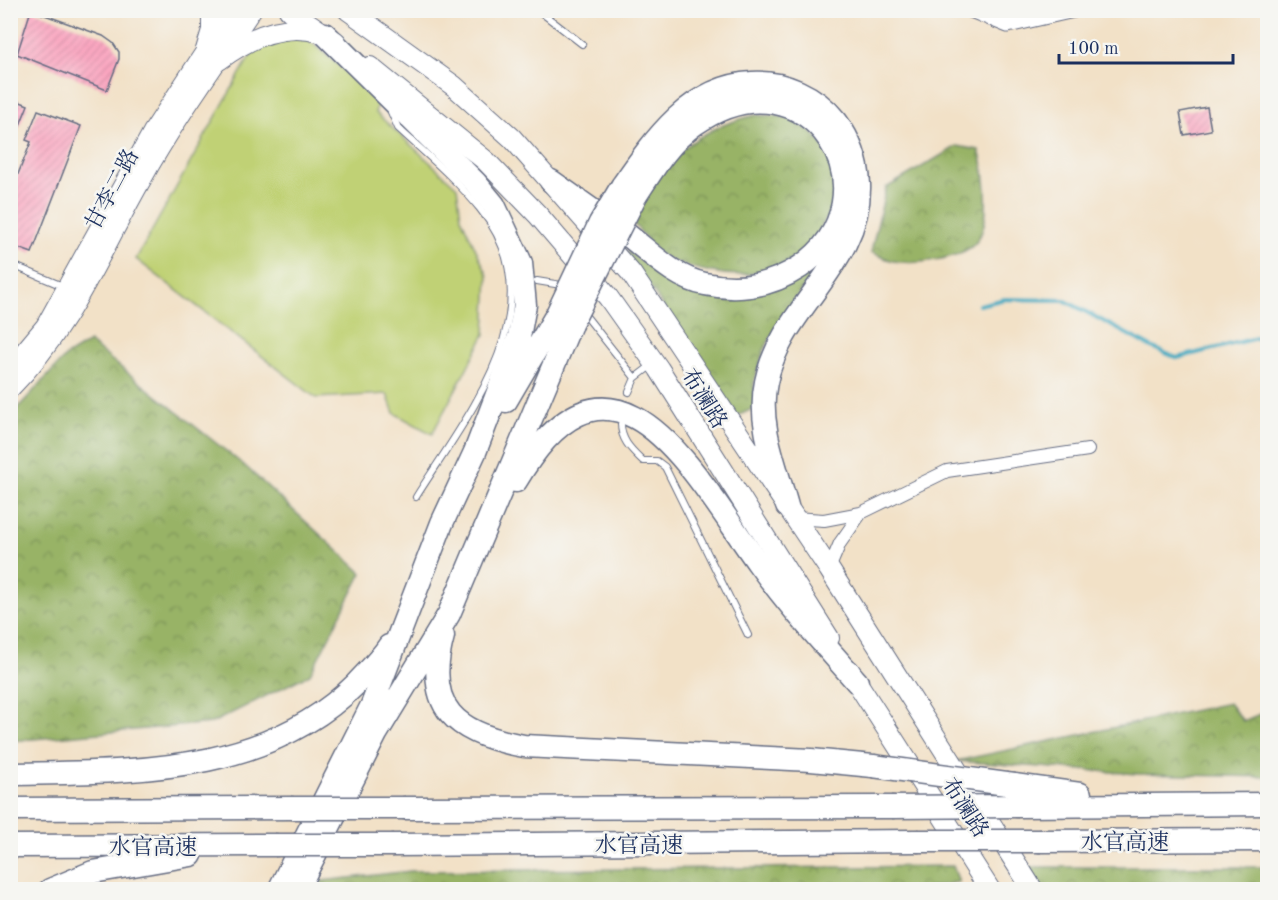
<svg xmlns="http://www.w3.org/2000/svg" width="1278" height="900" viewBox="0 0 1278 900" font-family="'Old Standard TT','Noto Serif SC',serif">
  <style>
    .grass { fill: #c0d174; stroke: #6e8069; stroke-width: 1.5 }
    .forest { fill: url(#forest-crowns); stroke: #5a7162; stroke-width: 1.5 }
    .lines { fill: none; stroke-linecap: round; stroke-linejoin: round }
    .stream { stroke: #40a9c0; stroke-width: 4 }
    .building { fill: url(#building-hatch) }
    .service-casing { stroke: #666d83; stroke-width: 8 }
    .minor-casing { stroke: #666d83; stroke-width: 14 }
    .tertiary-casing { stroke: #666d83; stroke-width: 17 }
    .secondary-casing { stroke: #666d83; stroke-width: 20 }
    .primary-casing { stroke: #666d83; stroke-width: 22 }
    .motorway-casing { stroke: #666d83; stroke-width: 25 }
    .service { stroke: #fff; stroke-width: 6 }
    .minor { stroke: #fff; stroke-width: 12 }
    .tertiary { stroke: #fff; stroke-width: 15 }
    .secondary { stroke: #fff; stroke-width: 18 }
    .primary { stroke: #fff; stroke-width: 20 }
    .motorway { stroke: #fff; stroke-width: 22 }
    .motorway-bridge-casing { stroke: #666d83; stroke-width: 25; stroke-linecap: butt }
    .motorway-bridge { stroke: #fff; stroke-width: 22 }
    .labels { text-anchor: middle; stroke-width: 5; stroke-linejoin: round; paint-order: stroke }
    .street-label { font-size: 22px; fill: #1b2f5e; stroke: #f6f6f2 }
  </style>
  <defs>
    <pattern id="forest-crowns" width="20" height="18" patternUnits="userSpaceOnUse" patternTransform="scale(1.5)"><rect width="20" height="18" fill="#98b366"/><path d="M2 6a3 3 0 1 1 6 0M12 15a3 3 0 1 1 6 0" fill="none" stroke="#7b9257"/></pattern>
    <pattern id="building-hatch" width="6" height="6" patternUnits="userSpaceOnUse" patternTransform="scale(1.5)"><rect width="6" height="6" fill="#faa5bf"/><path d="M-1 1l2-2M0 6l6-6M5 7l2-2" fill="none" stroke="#d68ea7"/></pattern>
  </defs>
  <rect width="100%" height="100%" fill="#f6f6f2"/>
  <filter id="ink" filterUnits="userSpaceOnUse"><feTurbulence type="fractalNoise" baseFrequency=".0167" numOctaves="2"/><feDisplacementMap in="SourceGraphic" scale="12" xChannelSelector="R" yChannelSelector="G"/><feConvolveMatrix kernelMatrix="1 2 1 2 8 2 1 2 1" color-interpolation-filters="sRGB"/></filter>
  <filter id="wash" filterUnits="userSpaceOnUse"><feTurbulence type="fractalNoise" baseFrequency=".008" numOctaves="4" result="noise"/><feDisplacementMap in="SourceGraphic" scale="24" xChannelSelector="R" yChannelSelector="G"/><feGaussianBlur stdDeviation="1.35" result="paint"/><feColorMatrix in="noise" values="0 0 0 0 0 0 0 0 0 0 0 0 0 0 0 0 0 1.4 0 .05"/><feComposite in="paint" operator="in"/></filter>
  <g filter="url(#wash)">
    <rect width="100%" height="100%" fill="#f2e1c7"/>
    <path class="grass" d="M279,34L307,39L380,100L375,112L457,187L461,217L488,276L485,334L432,434L394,413L387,394L316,398L136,259L249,58L262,41Z"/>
    <path class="forest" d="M756,115C765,116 778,115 787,118C884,158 819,296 712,272C695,269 675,264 660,254C650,246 642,232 633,223C660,162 690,130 756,115Z
      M957,146L979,150C986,173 992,220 977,241C963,260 914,265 893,261C886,259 878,255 871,252L886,188Z
      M841,235L780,321L764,350L754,382L755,408L737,416L625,250L658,272L727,292Z
      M89,342L245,466L362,573L310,674L212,723L11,741V415L66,356Z
      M1229,703L1243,721L1267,711V777L1138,774L956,761Z
      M953,866L959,882L928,888L318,889L322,881L411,871Z
      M1027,867H1267V889L1186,890L1174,884L1137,883L1133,889H1042Z"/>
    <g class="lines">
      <path class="stream" d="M979,305L1005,299L1064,300L1151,347L1177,358L1268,335"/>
    </g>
    <g id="blocks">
      <path class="building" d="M31,10L103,36L113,43L119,52V59L107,90L17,54Z
        M10,98L28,105L16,135L10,133Z
        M1207,107L1211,130L1184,135L1180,112Z
        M38,110L81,126L32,253L10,245V194L31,142L26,140Z"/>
    </g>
  </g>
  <g filter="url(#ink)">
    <use href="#blocks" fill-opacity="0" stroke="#666d83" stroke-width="1.5"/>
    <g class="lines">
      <defs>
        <path id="service" d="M538,10L582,44
          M391,112L398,128C426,154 456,179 480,209C559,305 468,414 416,497
          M10,264L65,287
          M537,281L561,285L564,288
          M582,311L635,378
          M629,392L635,378L652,365
          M621,424C621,441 632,450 643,461H657L665,467L748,635"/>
        <path id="minor" d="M794,518L824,520L861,513L947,471L1088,450
          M829,569L840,543L861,513"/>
        <path id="tertiary" d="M971,10L1008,25L1074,10"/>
        <path id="secondary" d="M10,368L45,326L152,132L232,10
          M10,389C71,329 101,251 143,178C175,120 215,66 252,10"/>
        <path id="primary" d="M289,10L336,42
          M348,10L454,86L512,138L631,273L829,569L1033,890
          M206,50L212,30V10
          M219,60C248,38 282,22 319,32
          M370,67L486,161L538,215L608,297L659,369L829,638
          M849,670L990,890"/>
        <path id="motorway" d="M551,181C575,198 600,216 625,233C649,251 674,278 705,284C738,291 771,286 800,267C902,197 810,44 695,124C669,142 652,171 635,197
          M622,186C654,140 691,86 752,83C784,81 816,96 836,121C850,140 858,160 859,184C862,264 781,307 766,382C757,423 776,466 787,506
          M506,401L557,314
          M516,481C613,316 693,473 758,563C788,605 823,643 857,682
          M443,636C423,708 456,734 524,746L811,760L873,766
          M10,774C130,771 264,776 356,684C367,672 380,660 389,646
          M1014,785L1080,794
          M1018,806L1268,804
          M405,808L892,807
          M10,809L291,808
          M1041,841L1268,840
          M394,845L917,841
          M10,846L275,845
          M50,890L93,872L191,855
          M279,890L372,705L442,523L475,452L519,337L525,305L521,263L494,205L475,182L325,34
          M297,890L376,734L449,614L571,324"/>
      </defs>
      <use href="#service" class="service-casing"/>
      <use href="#minor" class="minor-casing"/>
      <use href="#tertiary" class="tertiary-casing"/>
      <use href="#secondary" class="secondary-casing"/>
      <use href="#primary" class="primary-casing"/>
      <use href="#motorway" class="motorway-casing"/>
      <use href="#service" class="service"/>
      <use href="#minor" class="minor"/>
      <use href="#tertiary" class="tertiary"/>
      <use href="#secondary" class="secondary"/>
      <use href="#primary" class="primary"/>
      <use href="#motorway" class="motorway"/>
      <defs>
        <path id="motorway-bridge" d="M557,314L600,223L622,186
          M571,324L635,197
          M873,766L1014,785
          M892,807L1018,806
          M291,808H405
          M917,841H1041
          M275,845H394"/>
      </defs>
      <use href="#motorway-bridge" class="motorway-bridge-casing"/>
      <use href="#motorway-bridge" class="motorway-bridge"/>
    </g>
  </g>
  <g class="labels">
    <g class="street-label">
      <text transform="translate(111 189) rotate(-62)" y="8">甘李二路</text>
      <text transform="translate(705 398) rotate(58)" y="8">布澜路</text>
      <text transform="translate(966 807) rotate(57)" y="8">布澜路</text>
      <text x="1125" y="849">水官高速</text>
      <text x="639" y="852">水官高速</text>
      <text x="153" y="854">水官高速</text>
    </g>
  </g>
  <rect width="1278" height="900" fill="none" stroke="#f6f6f2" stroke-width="36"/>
  <path d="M1059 54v9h174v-9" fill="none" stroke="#1b2f5e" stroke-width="3"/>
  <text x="1068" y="54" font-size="18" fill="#1b2f5e" stroke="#f6f6f2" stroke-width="4.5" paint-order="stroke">100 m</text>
</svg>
